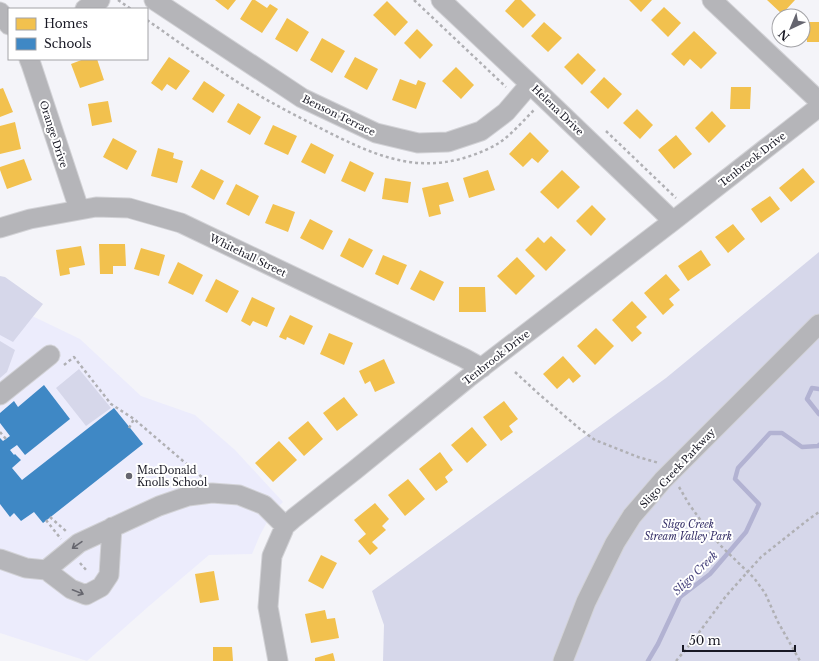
<svg xmlns="http://www.w3.org/2000/svg" width="819" height="661" viewBox="0 0 819 661" font-family="'Libre Baskerville',serif">
  <style>
    .built { fill: #ececfc }
    .green { fill: #d6d7ea }
    .homes { fill: #f2c14e }
    .schools { fill: #3f88c5 }
    .lines { fill: none; stroke-linecap: round; stroke-linejoin: round }
    .stream { stroke: #b2b2d2; stroke-width: 4.5 }
    .minor-casing { stroke: #d2d2d6; stroke-width: 21 }
    .path { stroke: #b0b0b4; stroke-width: 2.5; stroke-dasharray: 3 3; stroke-linecap: butt }
    .minor { stroke: #b5b5b9; stroke-width: 19 }
    .oneway { stroke: #66666e }
    .poi-dot { fill: #65656f; stroke: #fff; stroke-width: 1.5 }
    .labels { text-anchor: middle; stroke-width: 4; stroke-linejoin: round; paint-order: stroke }
    .street-label { font-size: 10px; fill: #181824; stroke: #fff }
    .poi-label { font-size: 10px; fill: #181824; stroke: #fff; text-anchor: start }
    .park-label { font-size: 10px; font-style: italic; fill: #352f67; stroke: #fff }
    .water-label { font-size: 11px; font-style: italic; fill: #46427c; stroke: #fff }
  </style>
  <rect width="100%" height="100%" fill="#f4f4f9"/>
  <path class="built" d="M0,305L26,313L80,339L141,396L195,415L235,450L283,502L272,513L260,535L252,554L209,555L149,606L87,661L0,633Z"/>
  <path class="green" d="M819,252V661H383L384,625L372,591L666,378Z
    M0,276L5,277L43,304L13,342L0,335Z
    M0,341L15,350L7,372L0,378Z
    M79,369L111,408L86,426L56,388Z"/>
  <path class="homes" d="M215,0H236L228,10Z
    M252,0H255L267,8L270,4L278,9L262,33L240,19Z
    M515,0H521L536,15L523,28L505,11Z
    M629,0H652L641,12Z
    M767,0H795L782,14Z
    M387,1L408,22L395,36L373,15Z
    M664,7L681,23L668,37L651,20Z
    M287,18L309,32L297,52L275,39Z
    M544,22L562,38L548,52L531,36Z
    M806,22H819V42H807Z
    M417,29L433,45L420,59L404,43Z
    M694,31L717,53L701,69L690,59L684,66L671,54Z
    M322,38L345,51L332,73L310,60Z
    M578,53L596,70L582,85L564,67Z
    M169,57L190,71L176,90L167,84L162,91L151,83Z
    M355,57L378,69L367,90L344,77Z
    M84,59H97L104,80L80,88L71,64Z
    M456,67L474,85L461,99L442,81Z
    M604,77L622,94L608,109L590,92Z
    M400,79L416,85L418,80L426,83L416,109L392,100Z
    M204,81L225,95L213,113L192,99Z
    M731,87H751L750,109H730Z
    M3,88L13,112L0,117V89Z
    M108,101L112,122L92,126L88,104Z
    M238,103L261,117L250,135L227,122Z
    M637,109L653,125L640,139L623,123Z
    M712,111L726,126L709,143L695,128Z
    M15,122L21,149L0,154V126Z
    M273,125L297,136L288,155L264,144Z
    M530,132L549,151L538,163L532,158L523,167L509,154Z
    M676,135L692,154L674,169L658,150Z
    M113,138L137,151L127,170L103,157Z
    M311,143L334,155L325,174L301,162Z
    M158,148L174,153L173,158L183,161L177,183L151,176Z
    M24,159L32,180L7,189L0,170V167Z
    M350,161L374,173L365,192L341,181Z
    M803,168L815,182L791,202L779,188Z
    M201,169L224,181L214,200L191,187Z
    M488,170L495,190L469,198L463,178Z
    M562,170L580,187L558,209L540,192Z
    M385,178L411,182L408,203L382,199Z
    M448,182L454,201L439,205L441,214L429,217L422,188Z
    M236,184L259,196L249,216L226,204Z
    M770,196L780,209L761,223L751,209Z
    M273,204L295,212L288,232L265,223Z
    M592,205L606,219L591,236L576,221Z
    M310,219L333,231L323,250L300,238Z
    M733,224L745,239L728,253L715,237Z
    M551,236L566,250L546,271L525,250L538,237L544,243Z
    M349,238L373,250L363,268L340,256Z
    M99,244H125L126,266H113V274H100Z
    M81,246L85,265L69,268L70,274L60,276L56,250Z
    M141,248L165,255L159,276L134,269Z
    M701,250L711,265L688,281L678,266Z
    M383,255L407,265L398,285L375,274Z
    M517,257L535,276L516,295L497,276Z
    M178,262L203,275L193,295L168,283Z
    M420,270L444,282L434,301L410,289Z
    M666,274L680,290L669,299L674,305L663,315L644,293Z
    M216,279L239,291L227,313L205,301Z
    M459,287H485L486,312H459Z
    M252,297L275,308L267,327L253,321L250,326L241,321Z
    M632,301L647,317L636,327L642,333L632,342L612,320Z
    M290,315L313,326L304,345L287,337L286,340L279,337Z
    M596,328L614,346L595,365L577,346Z
    M329,333L353,343L344,365L320,354Z
    M563,356L581,376L573,383L569,378L557,389L543,374Z
    M384,359L395,383L375,392L370,381L365,384L359,371Z
    M344,397L358,415L337,431L323,413Z
    M504,401L518,419L509,426L513,432L501,441L483,417Z
    M308,421L323,439L304,456L288,438Z
    M472,427L487,445L467,463L451,445Z
    M279,441L297,460L273,482L255,463Z
    M440,452L453,470L445,477L448,482L436,491L419,469Z
    M408,479L425,499L405,516L388,495Z
    M375,503L389,519L382,526L386,530L372,542L378,548L370,555L358,541L366,534L354,520Z
    M321,555L337,563L323,589L308,581Z
    M214,571L219,600L200,603L195,574Z
    M325,610L327,619L335,618L339,638L311,643L305,614Z
    M213,647H232L233,661H213Z
    M333,653L335,661H315V658Z"/>
  <path class="schools" d="M44,385L70,419L25,455L17,445L10,450L14,455L15,454L21,460L12,468L22,480L114,408L143,444L43,523L34,512L21,521L14,513L10,517L0,504V438L3,441L10,436L0,423V413L14,401L18,407Z"/>
  <g class="lines">
    <path class="stream" d="M819,389L812,388L807,399L819,414
      M648,661L658,644L680,597L710,574L746,532L759,504L735,479L738,468L770,433H782L802,447L818,446L819,445"/>
    <defs>
      <path id="minor" d="M154,0L302,98L376,133L418,143L448,142L481,131L506,112L530,84
        M441,0L530,84L673,221
        M712,0L819,101
        M85,9L100,0
        M0,12L9,25
        M29,59L31,64L35,76L79,209
        M0,228L30,219L96,207L129,208L181,223L464,358L482,368
        M0,395L50,355
        M0,559L26,568L46,570L71,589L86,595L101,587L109,575L112,527
        M46,570L79,543L159,506L188,496L212,493L239,495L264,505L285,526
        M278,661L268,607L272,556L285,526L294,518L355,470L468,378L673,221L819,107
        M563,661L586,602L615,543L632,516L663,480L819,324"/>
    </defs>
    <use href="#minor" class="minor-casing"/>
    <path class="path" d="M118,0L131,9
      M414,0L506,87
      M147,20C180,43 213,67 247,88C269,102 293,114 316,126C356,146 398,169 445,162C462,160 484,152 499,143C512,134 523,121 534,110
      M606,131L676,198
      M64,365L74,357L111,404L134,419L203,478
      M515,372L540,395L580,429L595,440L638,457L659,463
      M129,428L134,419
      M0,432L6,439
      M679,487L689,504L704,525L720,545L754,578L765,593L778,622L800,661
      M50,517L67,532
      M46,520L61,539
      M80,563L87,571
      M676,661L692,642L726,596L761,557L809,519L819,512"/>
    <use href="#minor" class="minor"/>
  </g>
  <defs><path id="oneway-shaft" d="M-6 0H5M1.5-3L5.5 0L1.5 3" fill="none" stroke-width="1.6" stroke-linecap="round" stroke-linejoin="round"/></defs>
  <g class="oneway">
    <use href="#oneway-shaft" transform="translate(77 545) rotate(145)"/>
    <use href="#oneway-shaft" transform="translate(78 592) rotate(22)"/>
  </g>
  <circle class="poi-dot" cx="129" cy="476" r="4"/>
  <g class="labels">
    <g class="street-label">
      <text transform="translate(558 110) rotate(44)" y="4">Helena Drive</text>
      <text transform="translate(339 115) rotate(26)" y="4">Benson Terrace</text>
      <text transform="translate(54 134) rotate(72)" y="4">Orange Drive</text>
      <text transform="translate(752 159) rotate(-38)" y="4">Tenbrook Drive</text>
      <text transform="translate(248 255) rotate(26)" y="4">Whitehall Street</text>
      <text transform="translate(496 357) rotate(-38)" y="4">Tenbrook Drive</text>
      <text transform="translate(677 468) rotate(-47)" y="4">Sligo Creek Parkway</text>
    </g>
    <g class="poi-label">
      <text x="137" y="474">MacDonald<tspan x="137" dy="12">Knolls School</tspan></text>
    </g>
    <g class="park-label">
      <text x="688" y="528">Sligo Creek<tspan x="688" dy="12">Stream Valley Park</tspan></text>
    </g>
    <g class="water-label">
      <text transform="translate(695 573) rotate(-44)" y="4">Sligo Creek</text>
    </g>
  </g>
  <rect x="8" y="8" width="140" height="52" fill="#ffffff" stroke="#a3a3a7"/>
  <rect x="16" y="18" width="20" height="12" fill="#f2c14e" stroke="#a3a3a7"/>
  <text x="44" y="28" font-size="12" fill="#181824">Homes</text>
  <rect x="16" y="38" width="20" height="12" fill="#3f88c5" stroke="#a3a3a7"/>
  <text x="44" y="48" font-size="12" fill="#181824">Schools</text>
  <g transform="translate(791 28) rotate(224)"><circle r="19" fill="#ffffff" stroke="#a3a3a7"/>
  <path d="M0-3L7 15L0 10L-7 15Z" fill="#65656f"/>
  <text y="-6" font-size="11" font-weight="bold" text-anchor="middle" fill="#181824">N</text>
  </g>
  <path d="M683 645v6h112v-6" fill="none" stroke="#181824" stroke-width="2"/>
  <text x="689" y="645" font-size="12" fill="#181824" stroke="#ffffff" stroke-width="3" paint-order="stroke">50 m</text>
</svg>
